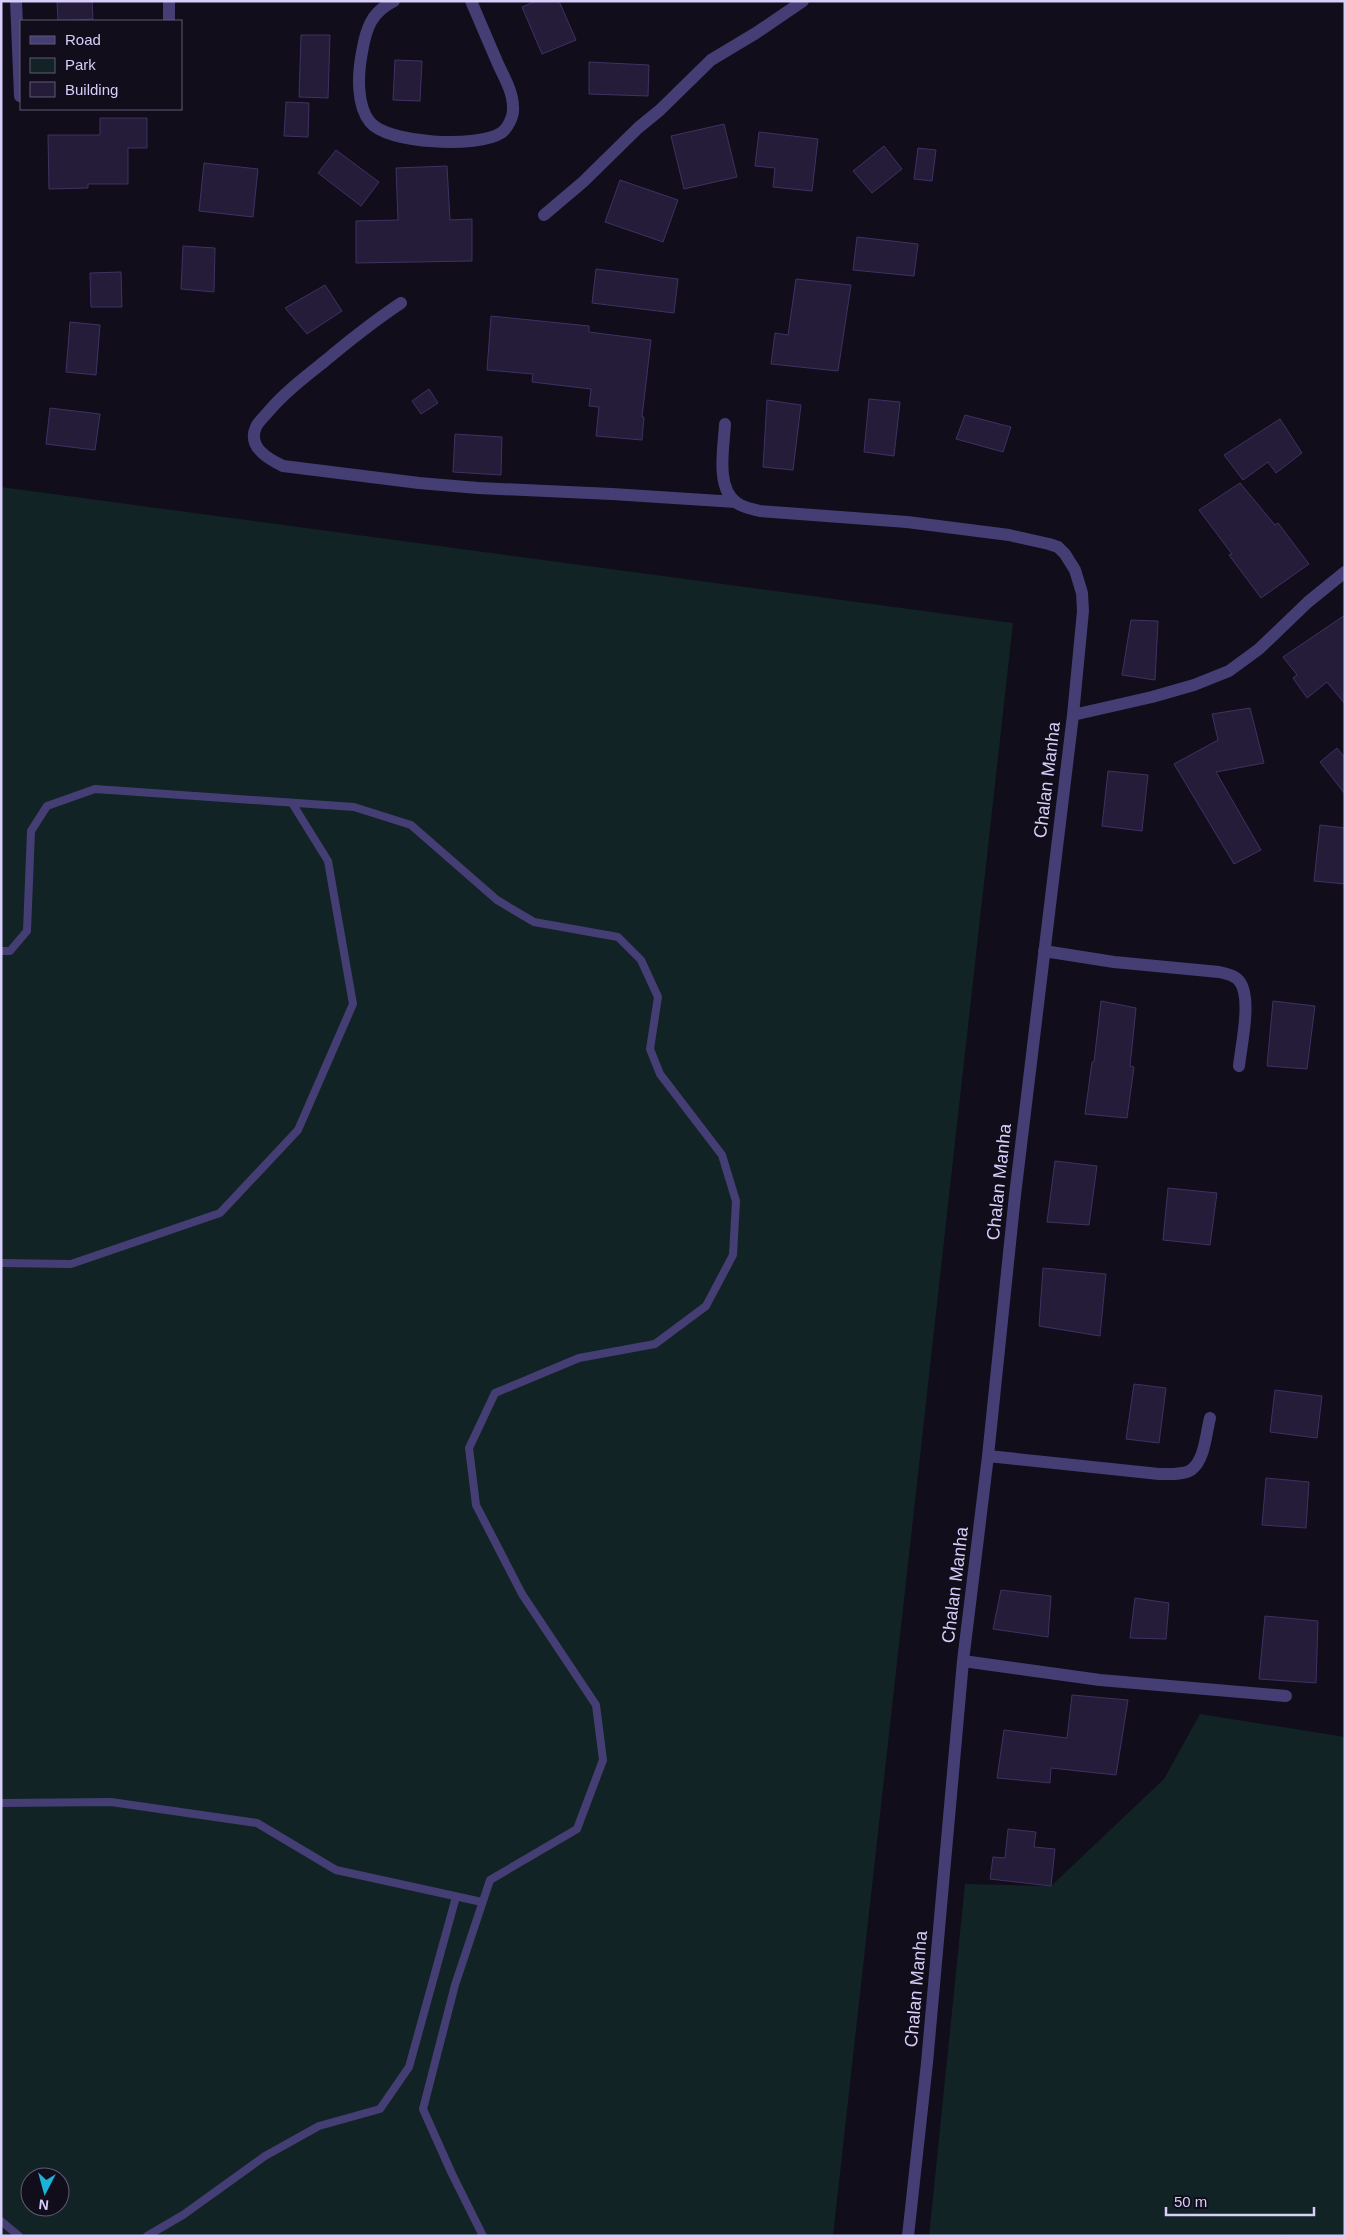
<svg xmlns="http://www.w3.org/2000/svg" width="1346" height="2237" viewBox="0 0 1346 2237" font-family="Arial,sans-serif">
  <style>
    .green { fill: #112324; fill-rule: evenodd }
    .building { fill: #251c3a; stroke: #3f3163 }
    .lines { fill: none; stroke-linecap: round; stroke-linejoin: round }
    .lane { stroke: #453e75; stroke-width: 8 }
    .street { stroke: #453e75; stroke-width: 12 }
    .labels { text-anchor: middle; stroke-width: 4; stroke-linejoin: round; paint-order: stroke }
    .street-label { font-size: 18px; fill: #d7cef9; stroke: #110d1b }
  </style>
  <rect width="100%" height="100%" fill="#110d1b"/>
  <path class="green" d="M1,487L1013,623L833,2236H1ZM30,2177H60V2207H30Z
    M1200,1714L1345,1737V2236H1289L1287,2234L1283,2236H929L965,1884L1051,1886L1164,1779Z"/>
  <path class="building" d="M57,1H92L93,19L58,21Z
    M536,1H559L576,40L542,54L522,7Z
    M301,35H330L328,98L299,97Z
    M395,60L422,61L420,101L393,100Z
    M589,62L649,65L648,96L589,94Z
    M286,102L309,103L308,137L284,136Z
    M100,118H147V148H128V184H88V188L49,189L48,135H100Z
    M724,124L737,177L684,189L671,136Z
    M759,132L818,139L812,191L773,187L775,168L755,166Z
    M884,146L902,169L872,193L853,171Z
    M918,148L936,150L932,181L914,179Z
    M336,150L379,182L361,206L318,173Z
    M204,163L258,169L253,217L199,211Z
    M447,166L450,220L472,219V261L356,263V221L398,220L396,168Z
    M620,180L678,200L663,242L605,222Z
    M857,237L918,244L914,276L853,270Z
    M183,246L215,248L214,292L181,289Z
    M596,269L678,279L674,313L592,303Z
    M121,272L122,307H91L90,273Z
    M796,279L851,285L838,371L771,364L775,333L788,335Z
    M325,285L342,311L307,334L285,308Z
    M491,316L589,326V332L651,340L642,417H644L642,440L596,436L599,407L589,406L591,389L532,382L533,374L487,370Z
    M70,322L100,325L96,375L66,372Z
    M429,389L438,403L421,414L412,401Z
    M869,399L900,402L894,456L864,452Z
    M767,400L801,405L793,470L763,467Z
    M50,408L100,414L95,450L46,444Z
    M965,415L1011,427L1003,452L956,439Z
    M1280,419L1302,453L1276,473L1268,462L1243,480L1224,455Z
    M455,434L502,437L501,475L453,472Z
    M1240,483L1275,525L1278,523L1309,564L1261,598L1229,555L1232,554L1199,510Z
    M1345,615V704L1327,682L1307,698L1293,678L1297,675L1283,657Z
    M1131,620L1158,621L1155,680L1122,675Z
    M1250,708L1264,763L1216,772L1261,850L1234,864L1174,764L1218,740L1212,714Z
    M1337,748L1345,758V794L1320,762Z
    M1108,771L1148,775L1142,831L1102,826Z
    M1320,825L1345,828V884L1314,881Z
    M1101,1001L1136,1008L1130,1066L1134,1067L1127,1118L1085,1114L1092,1062H1094Z
    M1273,1001L1315,1006L1307,1069L1267,1066Z
    M1055,1161L1097,1166L1089,1225L1047,1222Z
    M1168,1188L1217,1193L1210,1245L1163,1240Z
    M1043,1268L1106,1274L1100,1336L1039,1326Z
    M1134,1384L1166,1388L1159,1443L1126,1439Z
    M1275,1390L1322,1396L1317,1438L1270,1432Z
    M1266,1478L1309,1482L1306,1528L1262,1525Z
    M1001,1590L1051,1596L1048,1637L993,1629Z
    M1135,1598L1169,1603L1166,1639L1130,1638Z
    M1265,1616L1318,1621L1316,1683L1259,1679Z
    M1072,1695L1128,1700L1116,1775L1051,1768L1050,1783L997,1778L1004,1730L1067,1738Z
    M1008,1829L1036,1832L1034,1847L1055,1849L1051,1886L990,1879L993,1857L1005,1858Z"/>
  <g class="lines">
    <path class="lane" d="M1,951H10L27,931L31,831L47,806L95,789L354,807L411,825L497,900L534,922L618,937L641,960L658,997L650,1049L660,1074L722,1155L736,1201L733,1255L706,1306L655,1344L579,1358L495,1393L469,1448L476,1505L522,1594L596,1705L603,1760L577,1829L490,1880L455,1985L423,2109L452,2174L483,2236
      M1,1263L71,1264L220,1213L298,1130L353,1004L328,861L292,803
      M1,1803L111,1802L257,1823L336,1870L482,1902
      M1,2221L19,2236
      M147,2236L183,2215L265,2156L319,2126L380,2109L409,2067L456,1897"/>
    <path class="street" d="M16,1L20,96
      M169,1V21
      M394,1C371,12 366,29 362,52C358,73 356,105 370,122C387,144 478,148 501,133C508,128 514,116 513,107C513,92 504,77 498,64C489,43 480,22 471,1
      M544,215L583,182L638,128L660,110L711,60L756,33L803,1
      M401,303C374,321 350,340 325,361C305,377 284,393 268,412C264,417 258,422 256,427C247,447 268,459 283,466L419,483L478,488L612,494L736,502
      M725,424C724,447 715,488 737,503C744,508 752,509 760,511L907,522L1009,535L1049,544L1058,547L1065,554L1075,570L1082,593L1083,611L1073,715L1015,1195L988,1456L963,1661L927,2063L908,2236
      M1073,715L1152,697L1194,685L1229,671L1259,649L1308,602L1345,572
      M1044,951L1114,962L1219,972C1227,974 1235,975 1240,982C1252,999 1241,1046 1239,1066
      M988,1456L1159,1474C1168,1474 1183,1475 1191,1470C1205,1460 1206,1433 1210,1418
      M963,1661L1100,1680L1286,1696"/>
  </g>
  <g class="labels">
    <g class="street-label">
      <text transform="translate(1047 780) rotate(-83)" y="6">Chalan Manha</text>
      <text transform="translate(999 1182) rotate(-84)" y="6">Chalan Manha</text>
      <text transform="translate(955 1585) rotate(-83)" y="6">Chalan Manha</text>
      <text transform="translate(916 1989) rotate(-85)" y="6">Chalan Manha</text>
    </g>
  </g>
  <rect width="1346" height="2237" fill="none" stroke="#d7cef9" stroke-width="5"/>
  <rect x="20" y="20" width="162" height="90" fill="#110d1b" stroke="#605a74"/>
  <rect x="30" y="36" width="25" height="8" fill="#453e75" stroke="#605a74"/>
  <text x="65" y="45" font-size="15" fill="#d7cef9">Road</text>
  <rect x="30" y="58" width="25" height="15" fill="#112324" stroke="#605a74"/>
  <text x="65" y="70" font-size="15" fill="#d7cef9">Park</text>
  <rect x="30" y="82" width="25" height="15" fill="#251c3a" stroke="#605a74"/>
  <text x="65" y="95" font-size="15" fill="#d7cef9">Building</text>
  <g transform="translate(45 2192) rotate(186)"><circle r="24" fill="#110d1b" stroke="#605a74"/>
  <path d="M0-4L9 19L0 12L-9 19Z" fill="#1bb4d8"/>
  <text y="-8" font-size="14" font-weight="bold" text-anchor="middle" fill="#d7cef9">N</text>
  </g>
  <path d="M1166 2207v8h148v-8" fill="none" stroke="#d7cef9" stroke-width="2.5"/>
  <text x="1174" y="2207" font-size="15" fill="#d7cef9" stroke="#110d1b" stroke-width="4" paint-order="stroke">50 m</text>
</svg>
